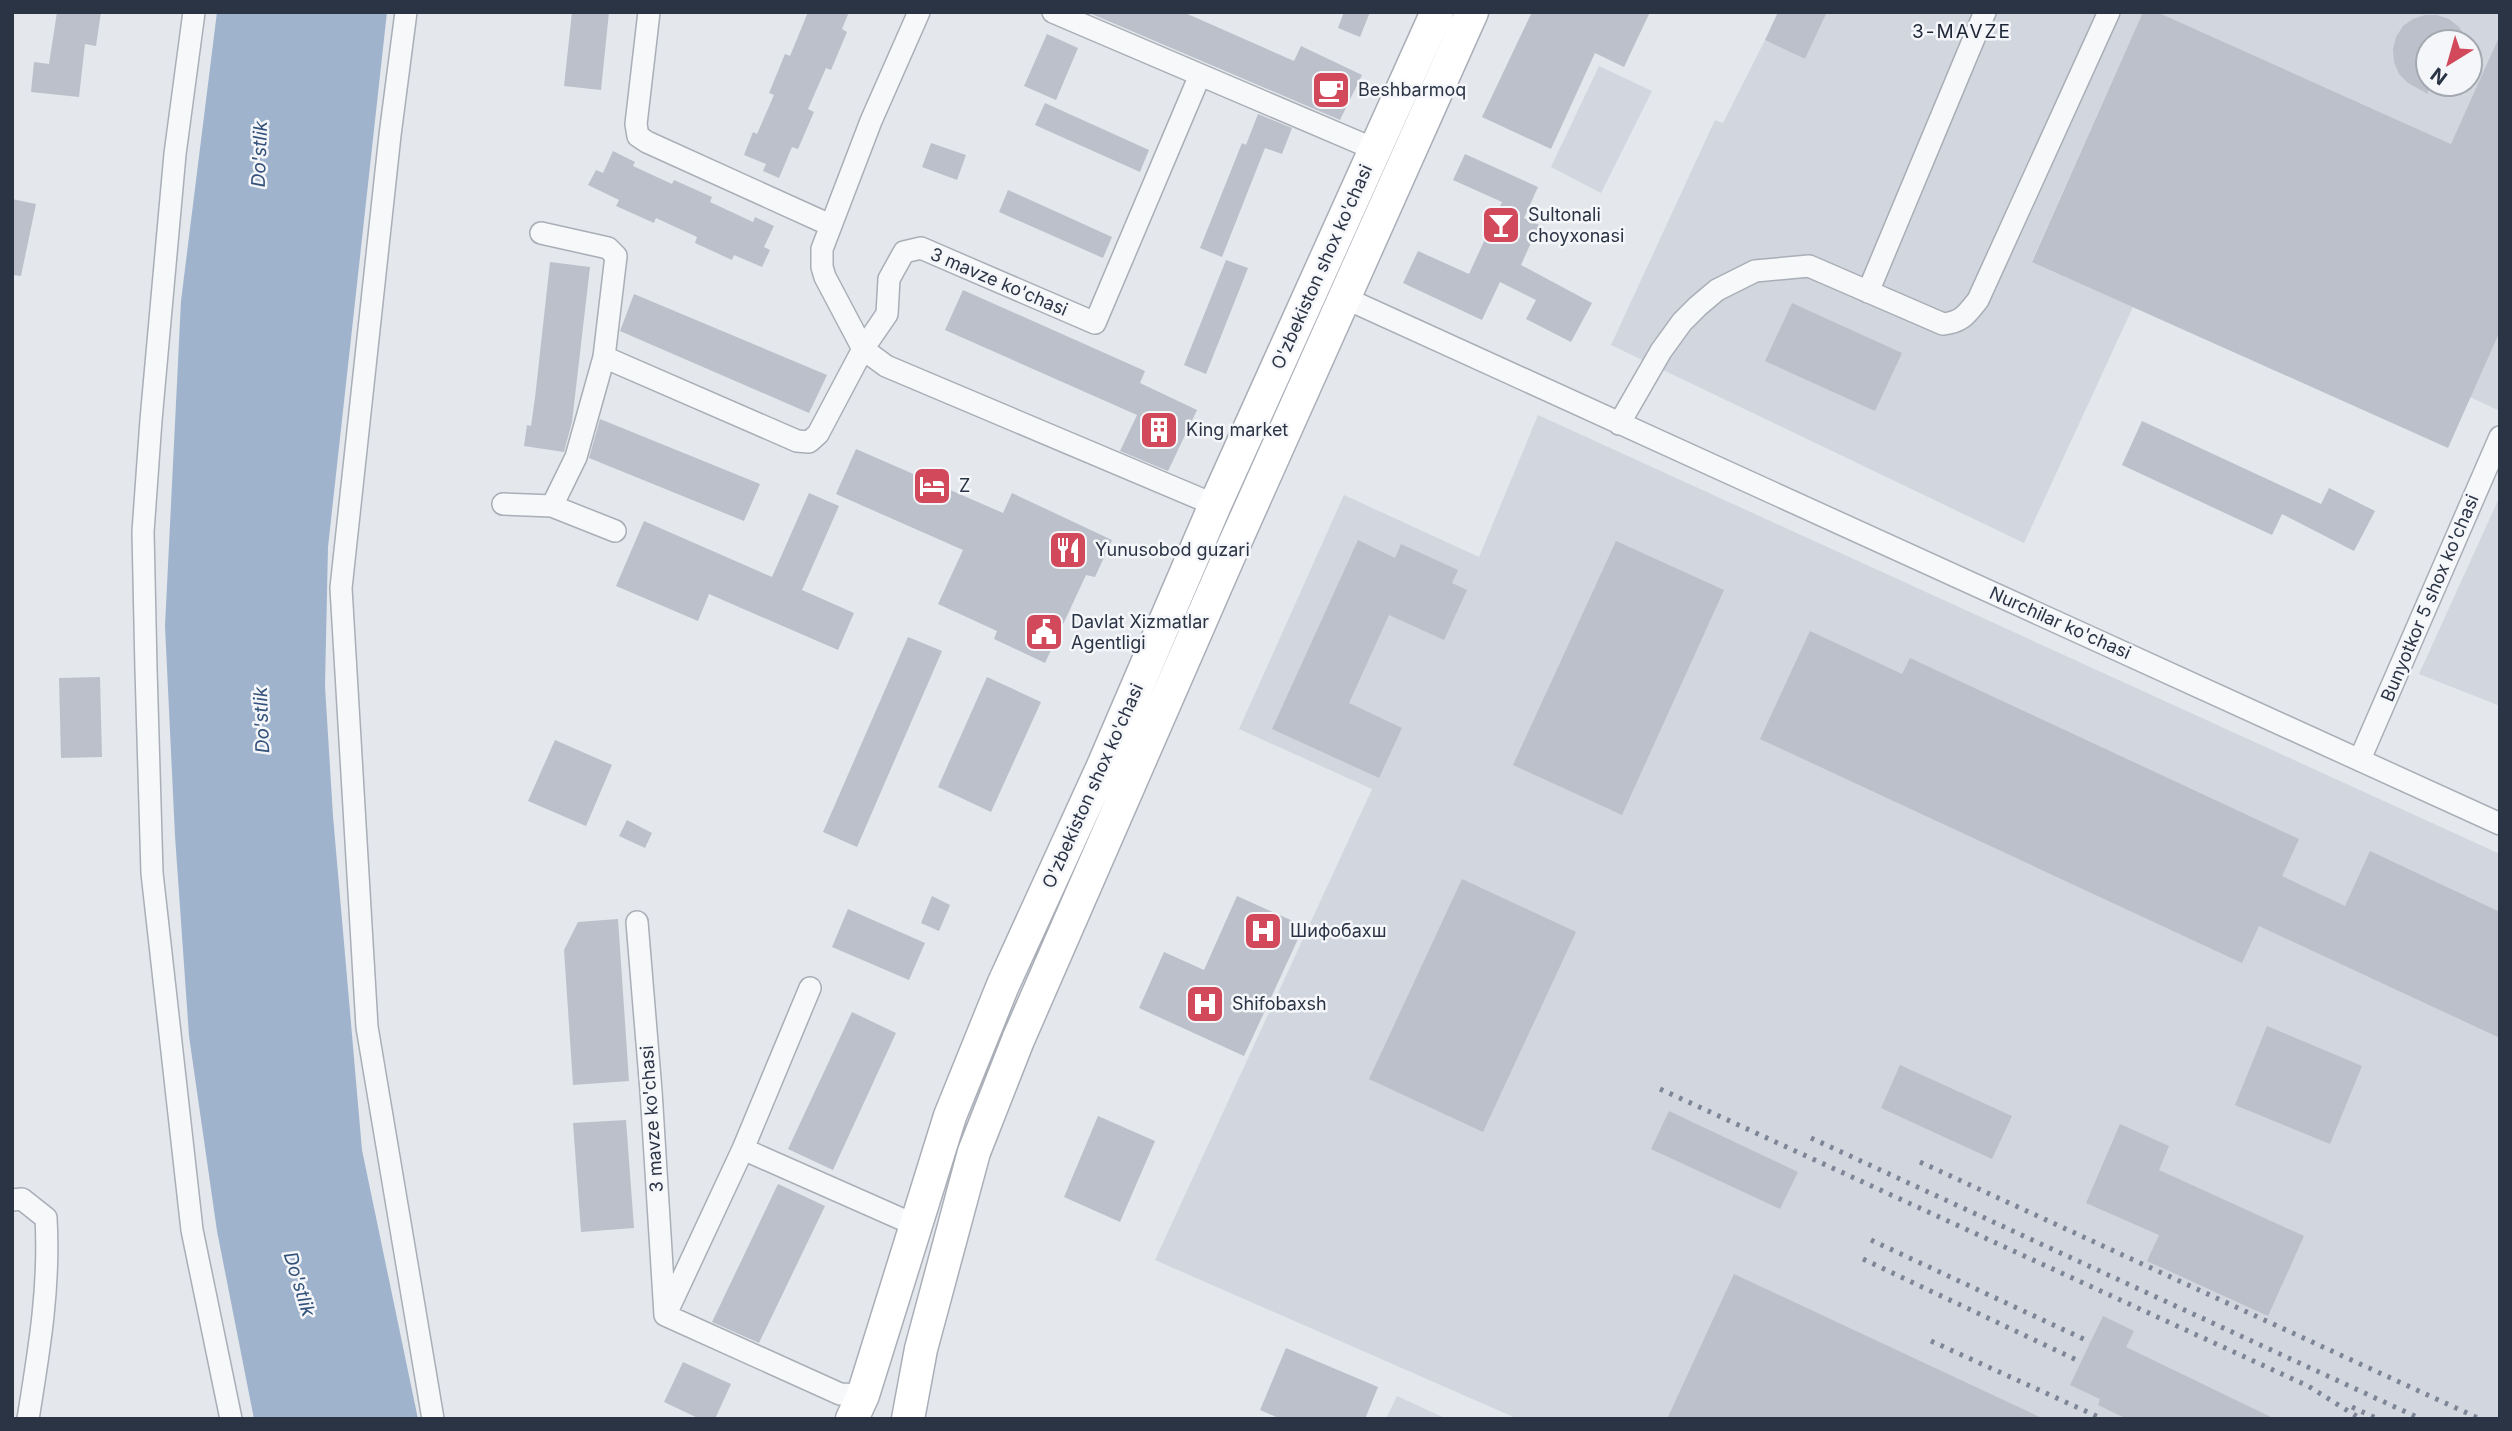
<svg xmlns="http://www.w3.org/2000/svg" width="2512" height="1431" viewBox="0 0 2512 1431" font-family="Inter,sans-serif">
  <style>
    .built { fill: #d2d6de; fill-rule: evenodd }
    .water { fill: #9fb4cc }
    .building { fill: #bbc0ca }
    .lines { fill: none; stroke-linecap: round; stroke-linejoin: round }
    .street-casing { stroke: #a9aeb7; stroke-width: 24 }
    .secondary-casing { stroke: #a9aeb7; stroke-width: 35 }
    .street { stroke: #f7f8fa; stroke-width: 21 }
    .secondary { stroke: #fff; stroke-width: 32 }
    .rail { stroke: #7d8696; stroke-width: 5; stroke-dasharray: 3.5 7; stroke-linecap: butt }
    .labels { text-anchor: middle; stroke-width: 5; stroke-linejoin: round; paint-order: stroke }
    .poi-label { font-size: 18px; fill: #2b3445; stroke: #f4f6f9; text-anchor: start }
    .street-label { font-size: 18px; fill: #2b3445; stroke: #f4f6f9 }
    .neighbourhood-label { font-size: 19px; letter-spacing: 2px; fill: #1d2536; stroke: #f4f6f9 }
    .water-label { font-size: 19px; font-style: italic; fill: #34527a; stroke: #f4f6f9 }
  </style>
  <rect width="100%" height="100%" fill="#e4e7ec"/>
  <path class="built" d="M1827,12H2143L2032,261L2133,307L2024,543L1611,345L1715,120L1723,123L1765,40L1805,59Z
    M2157,12H2500V411L2470,397L2373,323L2451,144ZM2428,42H2470V84H2428Z
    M1599,66L1652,91L1601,193L1551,167Z
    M1538,415L2500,854V1419H1518L1155,1260L1372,789L1239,729L1344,495L1479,557Z
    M2500,496V706L2419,674Z
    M1397,1396L1447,1419H1386Z"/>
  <path class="water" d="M217,12H387L328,547L325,686L333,816L362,1150L418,1419H254L217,1231L189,1036L175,836L165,626L181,301Z"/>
  <path class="building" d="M57,12H101L96,46L85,44L79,97L31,92L34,62L49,64Z
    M572,12H609L601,90L564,86Z
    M808,12H849L842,29L847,32L831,70L826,68L808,109L814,112L798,149L792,147L779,178L763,171L766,164L744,155L753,132L757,134L774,95L769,93L785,54L790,56Z
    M1087,12H1183L1294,61L1301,46L1362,75L1340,120Z
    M1344,12H1370L1360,37L1338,28Z
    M1532,12H1650L1624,67L1595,53L1551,149L1482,117Z
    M1778,12H1827L1805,59L1765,40Z
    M2143,12H2157L2451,144L2500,35V331L2448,448L2032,262Z
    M2425,15H2437L2449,19L2459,27L2469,42H2428V94L2408,83L2399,74L2394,62L2393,49L2396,37L2403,26L2413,19Z
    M1047,34L1078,48L1056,100L1024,86Z
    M1045,103L1149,150L1140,172L1035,125Z
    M1258,114L1292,128L1282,154L1265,148L1222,257L1200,248L1242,143L1246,145Z
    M931,143L966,155L957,180L922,167Z
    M613,151L635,162L633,166L672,184L674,180L712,197L710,202L753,222L755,217L774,226L764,247L770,250L762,267L734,255L732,260L695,243L697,237L656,218L654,223L616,206L619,200L588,185L596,170L603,173Z
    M1465,154L1538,187L1524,218L1539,225L1521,265L1592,303L1571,342L1526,319L1536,300L1500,282L1482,320L1403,283L1418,251L1469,274L1502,202L1453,180Z
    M1008,190L1112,237L1103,258L999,212Z
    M12,199L36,204L21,276L12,275Z
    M1226,260L1248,268L1206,374L1184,365Z
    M550,262L590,267L572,422L564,452L524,446L527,425L531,426L535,398Z
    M963,290L1145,371L1140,383L1197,410L1168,471L1120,451L1137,415L945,330Z
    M634,294L827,375L809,413L620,331Z
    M1792,303L1902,353L1875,411L1765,361Z
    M600,419L760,484L744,521L589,458Z
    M2142,421L2321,504L2329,488L2375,511L2354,551L2282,514L2272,535L2122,465Z
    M856,449L1003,513L1012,493L1112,540L1095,577L1086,575L1045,663L994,639L997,631L938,604L963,550L836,494Z
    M809,493L839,506L802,590L854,613L838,650L709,594L698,621L616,586L644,521L772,577Z
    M1358,540L1395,558L1401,544L1458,570L1452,583L1467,590L1444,640L1389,615L1349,703L1402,728L1379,778L1272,729Z
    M1616,541L1724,590L1622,815L1513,765Z
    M1810,631L1902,674L1910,658L2299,839L2282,876L2345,906L2370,851L2500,912V1038L2259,926L2242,963L1760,739Z
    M908,637L942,651L857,847L823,832Z
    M100,677L102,757L61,758L59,678Z
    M987,677L1041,702L991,812L938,787Z
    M555,740L612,765L586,826L528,801Z
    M627,820L652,833L645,848L619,836Z
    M1462,879L1576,932L1483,1132L1369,1079Z
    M932,896L950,905L939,931L921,923Z
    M1237,896L1304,926L1244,1056L1139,1008L1164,952L1204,970Z
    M848,909L925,943L909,980L832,947Z
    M618,919L629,1081L573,1085L564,950L578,922Z
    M852,1012L896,1033L833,1170L788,1149Z
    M2267,1026L2362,1066L2330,1144L2235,1105Z
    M1900,1065L2012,1116L1992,1159L1881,1108Z
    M1669,1111L1798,1172L1780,1209L1651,1149Z
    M1098,1116L1155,1141L1120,1222L1064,1197Z
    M626,1120L634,1228L581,1232L573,1123Z
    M2120,1124L2169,1146L2159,1170L2304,1236L2268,1316L2147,1261L2159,1235L2086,1203Z
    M778,1184L825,1206L759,1343L712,1322Z
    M1734,1274L2044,1419H1667Z
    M2103,1316L2134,1331L2126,1347L2275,1419H2127L2098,1405L2100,1399L2070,1385Z
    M1286,1348L1378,1387L1365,1419H1281L1260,1410Z
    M683,1362L731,1384L715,1419H700L664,1402Z"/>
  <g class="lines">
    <defs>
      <path id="street" d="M194,12L175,154L151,420L143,532L146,669L152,873L192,1230L231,1419
        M406,12L390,135L341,588L367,1027L433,1419
        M649,12L636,124L638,136L647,142L830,225
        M919,12L871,121L822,249V267L825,277L863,349L886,366L1215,505
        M1053,12L1374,149
        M541,233L608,248L616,256L604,357L797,441L809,442L818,434L863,349L887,314L889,279L904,252L921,248L1095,323L1200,75
        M1868,292L1985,12
        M1345,298L2500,824
        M1619,424L1661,351L1682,322L1698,306L1717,290L1755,271L1809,266L1943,324C1962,322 1966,315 1978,300L2109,12
        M503,504L552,506L576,457L604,357
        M552,506L615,531
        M2360,759L2500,437
        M637,922L651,1091L665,1315
        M743,1149L810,988
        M12,1200L22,1199L46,1218C50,1287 39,1351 28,1419
        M666,1314L743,1149L915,1225
        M665,1315L840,1394L863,1395"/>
      <path id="secondary" d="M852,1419L863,1395L950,1116L1003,985L1103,766L1215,505L1437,12
        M908,1419L921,1349L974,1152L1018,1040L1229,556L1472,12"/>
    </defs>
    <use href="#street" class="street-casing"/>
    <use href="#secondary" class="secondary-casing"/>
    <use href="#street" class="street"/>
    <use href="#secondary" class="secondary"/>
    <path class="rail" d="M1660,1089L2308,1386L2361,1419
      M1811,1138L2421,1419
      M1920,1162L2480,1419
      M1871,1240L2090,1342
      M1863,1259L2081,1362
      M1931,1341L2103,1419
      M2352,1407L2378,1419"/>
  </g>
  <defs>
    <symbol id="cafe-square" viewBox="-11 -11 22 22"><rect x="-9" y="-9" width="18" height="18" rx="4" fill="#d1495b" stroke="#f4f6f9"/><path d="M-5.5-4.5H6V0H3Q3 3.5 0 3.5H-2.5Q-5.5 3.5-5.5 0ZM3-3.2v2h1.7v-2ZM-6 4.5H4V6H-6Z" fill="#fff"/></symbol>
    <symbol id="bar-square" viewBox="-11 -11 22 22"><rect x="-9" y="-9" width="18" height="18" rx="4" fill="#d1495b" stroke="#f4f6f9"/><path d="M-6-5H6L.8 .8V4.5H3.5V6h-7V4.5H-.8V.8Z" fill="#fff"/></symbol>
    <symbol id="building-square" viewBox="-11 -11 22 22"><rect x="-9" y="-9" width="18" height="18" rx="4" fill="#d1495b" stroke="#f4f6f9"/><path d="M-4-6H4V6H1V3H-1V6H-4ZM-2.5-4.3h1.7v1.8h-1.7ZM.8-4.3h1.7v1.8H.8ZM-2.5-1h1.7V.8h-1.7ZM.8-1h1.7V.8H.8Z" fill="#fff"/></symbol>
    <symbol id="hotel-square" viewBox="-11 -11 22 22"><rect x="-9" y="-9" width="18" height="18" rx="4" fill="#d1495b" stroke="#f4f6f9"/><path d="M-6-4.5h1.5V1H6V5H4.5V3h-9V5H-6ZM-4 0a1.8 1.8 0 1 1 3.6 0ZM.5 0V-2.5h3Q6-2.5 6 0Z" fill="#fff"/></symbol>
    <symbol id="restaurant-square" viewBox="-11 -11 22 22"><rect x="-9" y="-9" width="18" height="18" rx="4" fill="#d1495b" stroke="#f4f6f9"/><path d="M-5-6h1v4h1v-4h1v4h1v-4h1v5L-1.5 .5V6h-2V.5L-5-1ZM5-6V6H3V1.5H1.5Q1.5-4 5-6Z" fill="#fff"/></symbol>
    <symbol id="civic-square" viewBox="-11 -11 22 22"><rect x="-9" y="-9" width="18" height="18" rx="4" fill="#d1495b" stroke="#f4f6f9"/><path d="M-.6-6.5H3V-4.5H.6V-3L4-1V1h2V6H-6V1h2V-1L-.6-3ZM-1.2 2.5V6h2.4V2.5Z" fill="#fff"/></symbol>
    <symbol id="hospital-square" viewBox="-11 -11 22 22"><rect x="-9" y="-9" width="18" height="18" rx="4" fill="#d1495b" stroke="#f4f6f9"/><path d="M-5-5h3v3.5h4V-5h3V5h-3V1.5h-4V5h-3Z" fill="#fff"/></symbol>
  </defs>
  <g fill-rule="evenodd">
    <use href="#cafe-square" x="1309" y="68" width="44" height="44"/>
    <use href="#bar-square" x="1479" y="203" width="44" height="44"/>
    <use href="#building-square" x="1137" y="408" width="44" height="44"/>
    <use href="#hotel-square" x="910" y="464" width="44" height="44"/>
    <use href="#restaurant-square" x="1046" y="528" width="44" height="44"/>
    <use href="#civic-square" x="1022" y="610" width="44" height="44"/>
    <use href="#hospital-square" x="1241" y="909" width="44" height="44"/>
    <use href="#hospital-square" x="1183" y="982" width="44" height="44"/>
  </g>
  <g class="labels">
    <g class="poi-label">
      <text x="1358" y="96">Beshbarmoq</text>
      <text x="1528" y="221">Sultonali<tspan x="1528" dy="21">choyxonasi</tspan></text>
      <text x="1186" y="436">King market</text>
      <text x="959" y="492">Z</text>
      <text x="1095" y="556">Yunusobod guzari</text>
      <text x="1071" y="628">Davlat Xizmatlar<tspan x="1071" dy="21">Agentligi</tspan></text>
      <text x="1290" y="937">Шифобахш</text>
      <text x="1232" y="1010">Shifobaxsh</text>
    </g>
    <g class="street-label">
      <text transform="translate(1322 267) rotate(-66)" y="6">O'zbekiston shox ko'chasi</text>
      <text transform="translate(999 282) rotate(23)" y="6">3 mavze ko'chasi</text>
      <text transform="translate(2430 598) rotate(-67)" y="6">Bunyotkor 5 shox ko'chasi</text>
      <text transform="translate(2060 623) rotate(24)" y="6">Nurchilar ko'chasi</text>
      <text transform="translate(1093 786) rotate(-66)" y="6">O'zbekiston shox ko'chasi</text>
      <text transform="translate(652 1119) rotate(-94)" y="6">3 mavze ko'chasi</text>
    </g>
    <g class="neighbourhood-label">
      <text x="1962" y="38">3-MAVZE</text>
    </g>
    <g class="water-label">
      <text transform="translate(259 154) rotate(-88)" y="7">Do'stlik</text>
      <text transform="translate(261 720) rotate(-92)" y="7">Do'stlik</text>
      <text transform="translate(300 1284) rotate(73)" y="7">Do'stlik</text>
    </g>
  </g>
  <rect width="2512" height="1431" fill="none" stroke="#2b3445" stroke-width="28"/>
  <g transform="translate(2449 63) rotate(217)"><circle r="33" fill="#f4f6f9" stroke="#a4a8b1" stroke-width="2"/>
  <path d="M0-5L12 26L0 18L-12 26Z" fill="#d1495b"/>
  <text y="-10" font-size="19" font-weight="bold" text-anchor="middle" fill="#2b3445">N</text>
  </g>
</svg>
